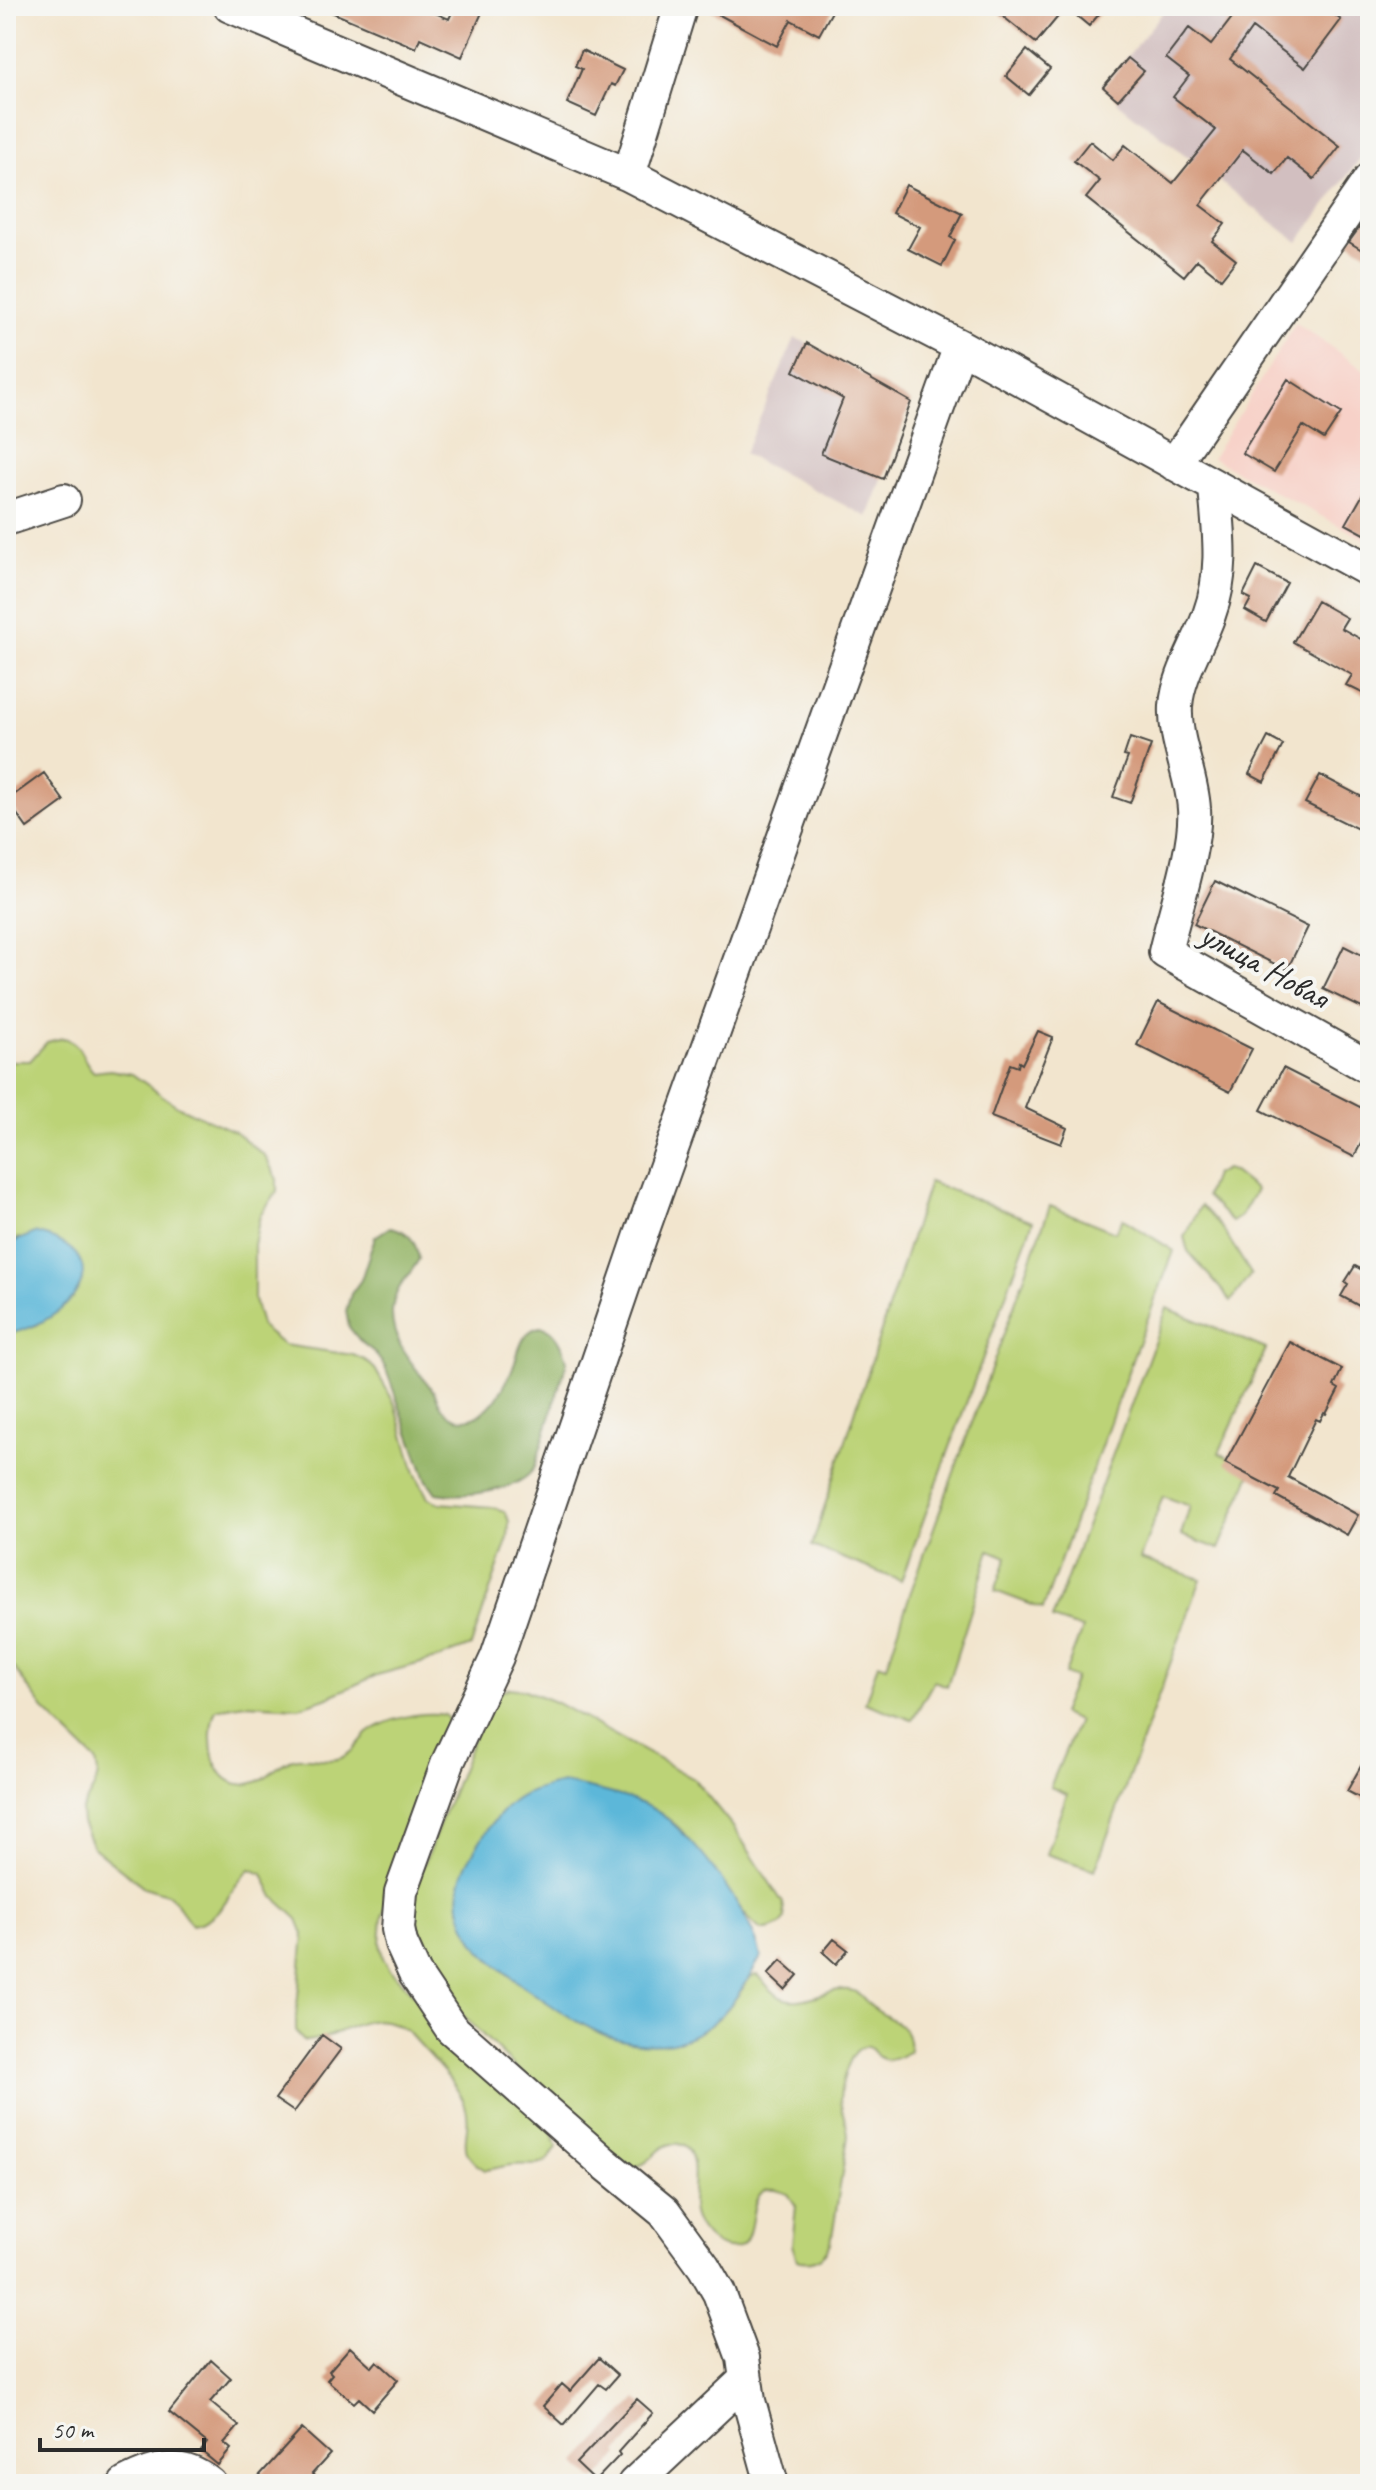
<svg xmlns="http://www.w3.org/2000/svg" width="1376" height="2490" viewBox="0 0 1376 2490" font-family="Caveat,sans-serif">
  <style>
    .built { fill: #f7d1c8 }
    .industrial { fill: #d2bfc0 }
    .green { fill: #bcd377; stroke: #747f51; stroke-width: 2 }
    .forest { fill: #95b568; stroke: #60704a; stroke-width: 2 }
    .water { fill: #5bb7d9; stroke: #437182; stroke-width: 2 }
    .building { fill: #d49a7c }
    .lines { fill: none; stroke-linecap: round; stroke-linejoin: round }
    .minor-casing { stroke: #494743; stroke-width: 36 }
    .minor { stroke: #fff; stroke-width: 32 }
    .labels { text-anchor: middle; stroke-width: 8; stroke-linejoin: round; paint-order: stroke }
    .street-label { font-size: 34px; fill: #2b2b2b; stroke: #f6f6f2 }
  </style>
  <rect width="100%" height="100%" fill="#f6f6f2"/>
  <filter id="ink" filterUnits="userSpaceOnUse"><feTurbulence type="fractalNoise" baseFrequency=".0125" numOctaves="2"/><feDisplacementMap in="SourceGraphic" scale="16" xChannelSelector="R" yChannelSelector="G"/><feConvolveMatrix kernelMatrix="1 2 1 2 8 2 1 2 1" color-interpolation-filters="sRGB"/></filter>
  <filter id="wash" filterUnits="userSpaceOnUse"><feTurbulence type="fractalNoise" baseFrequency=".006" numOctaves="4" result="noise"/><feDisplacementMap in="SourceGraphic" scale="32" xChannelSelector="R" yChannelSelector="G"/><feGaussianBlur stdDeviation="1.8" result="paint"/><feColorMatrix in="noise" values="0 0 0 0 0 0 0 0 0 0 0 0 0 0 0 0 0 1.4 0 .05"/><feComposite in="paint" operator="in"/></filter>
  <g filter="url(#wash)">
    <rect width="100%" height="100%" fill="#f2e5ce"/>
    <path class="built" d="M1296,323L1370,374V542L1212,458Z"/>
    <path class="industrial" d="M1168,6H1370V111L1365,119L1370,124V158L1368,160L1362,156L1298,242L1117,102L1118,100L1103,87Z
      M795,338L807,343L911,402L868,517L744,454Z"/>
    <path class="green" d="M63,1038C83,1042 81,1061 94,1072L110,1070L132,1074L177,1106L234,1131L265,1156L277,1179V1192L260,1215L254,1245V1300L262,1328L283,1345L353,1355L365,1360L375,1369L396,1406L415,1473L428,1498L439,1503L492,1507L504,1511L509,1521L508,1538L471,1646L436,1659L377,1675L326,1698L299,1707L245,1704L216,1709C205,1734 210,1790 249,1784C269,1781 278,1760 298,1758C312,1756 327,1763 341,1758C353,1753 359,1742 368,1733C387,1718 422,1711 445,1715L452,1726L433,1772L382,1917L380,1943L383,1958L390,1970L502,2085L552,2131L557,2147C542,2173 536,2162 512,2165C503,2166 494,2169 485,2170C450,2150 475,2133 465,2105C458,2083 423,2050 407,2031C367,2002 342,2041 303,2041L296,2030V2017L304,1934L298,1919L274,1897L263,1874L250,1869C229,1889 223,1920 192,1925L170,1895L144,1887L93,1847L82,1823L81,1811L95,1786L98,1774L96,1761L46,1712L9,1661L6,1653V1334L37,1325L73,1298L19,1238L6,1245V1061H30L47,1042Z
      M1225,1169L1232,1171L1256,1190L1241,1216L1232,1222L1206,1196L1214,1175Z
      M929,1182L1033,1221L901,1581L812,1546Z
      M1201,1205L1222,1228L1251,1274L1231,1301L1188,1251L1184,1237Z
      M1050,1206L1115,1232L1123,1219L1174,1251L1136,1349L1043,1609L995,1591L1007,1557L990,1550L947,1686L934,1681L912,1720L865,1703L878,1663L887,1666L910,1594Z
      M1167,1308L1266,1349L1219,1453L1241,1463L1250,1476L1219,1549L1181,1535L1190,1506L1163,1496L1140,1559L1201,1579L1095,1870L1046,1854L1067,1794L1050,1787L1078,1721L1061,1714L1075,1678L1065,1674L1082,1629L1052,1619Z
      M509,1688L525,1690L555,1702L694,1779L734,1828L783,1903L785,1919L781,1925C775,1927 769,1931 763,1930C748,1927 696,1844 678,1827C671,1820 661,1814 652,1809L460,1908C465,1921 470,1936 478,1947C494,1968 586,2031 611,2037C619,2039 684,2039 691,2036C719,2025 735,2000 751,1976L757,1975C763,1981 772,1992 780,1997C804,2009 829,1984 853,1991C862,1993 865,2002 872,2007C888,2020 913,2024 909,2051C900,2058 890,2063 879,2057C875,2055 874,2050 870,2048C851,2039 841,2086 840,2098C840,2110 848,2123 848,2136L831,2243C824,2258 814,2265 797,2260L792,2245L796,2206L788,2194C731,2169 772,2260 723,2247C707,2242 692,2222 692,2205C692,2188 703,2140 671,2144C657,2146 653,2165 630,2168L549,2100L443,1996L409,1930L411,1897L485,1709L495,1694Z"/>
    <path class="forest" d="M390,1227C408,1230 416,1241 419,1259C408,1279 394,1286 392,1312C391,1345 417,1368 434,1392C438,1399 441,1408 447,1413C452,1417 458,1419 464,1419C490,1418 507,1384 515,1362C518,1353 520,1342 527,1334C549,1314 563,1343 567,1361L535,1467C519,1493 463,1497 436,1493L426,1479L385,1367L374,1352L361,1342L349,1327L346,1311L351,1294L361,1280L375,1237Z"/>
    <path class="water" d="M35,1233C128,1256 67,1325 6,1334V1245Z
      M564,1783C593,1789 627,1795 653,1809C690,1829 754,1916 761,1957C743,1988 725,2022 689,2037C666,2047 635,2045 611,2037C579,2027 503,1975 480,1949C471,1939 462,1919 460,1906C456,1879 468,1859 482,1838C506,1801 520,1791 564,1783Z"/>
    <g id="blocks">
      <path class="building" d="M317,6H419L449,19L455,6H485L462,57L420,38L416,48Z
        M703,6H835L819,35L791,20L777,46Z
        M990,6H1106L1089,26L1066,7L1036,43Z
        M1241,6H1323L1341,20L1305,68L1252,28L1230,59L1340,146L1314,179L1287,158L1274,174L1243,150L1200,205L1225,224L1212,241L1236,260L1221,279L1197,260L1184,276L1086,198L1100,181L1074,161L1090,141L1113,160L1125,145L1173,183L1216,130L1173,97L1189,76L1166,58L1189,28L1211,45Z
        M582,50L623,70L615,86L611,84L596,116L567,103L582,69L575,66Z
        M1027,50L1050,69L1029,95L1006,76Z
        M1128,58L1144,71L1118,100L1103,87Z
        M906,185L962,213L950,237L955,240L942,266L908,249L920,227L892,213Z
        M1370,213V255L1349,242Z
        M807,343L911,402L883,479L821,454L843,399L794,371Z
        M1288,379L1341,413L1324,439L1303,426L1274,472L1242,453Z
        M1370,482V537L1346,524Z
        M1257,567L1287,583L1266,622L1245,610L1251,599L1243,595Z
        M1317,601L1347,618L1341,628L1368,643L1370,640V697L1346,685L1352,675L1293,642Z
        M1268,737L1283,745L1264,782L1249,774Z
        M1130,738L1151,745L1130,803L1113,797L1128,757L1124,756Z
        M44,773L64,801L27,828L7,800Z
        M1320,775L1370,801V835L1305,803Z
        M1215,881L1308,927L1287,970L1194,924Z
        M1344,946L1370,959V1012L1323,989Z
        M1158,1002L1252,1049L1230,1092L1137,1045Z
        M1038,1031L1053,1037L1025,1108L1067,1128L1061,1144L991,1117L1010,1064L1018,1067L1019,1062L1022,1064Z
        M1283,1068L1370,1112V1126L1354,1157L1261,1110Z
        M1355,1266L1370,1274V1312L1341,1296L1348,1284L1345,1282Z
        M1290,1342L1342,1369L1334,1386L1339,1389L1326,1414L1324,1413L1320,1421L1316,1419L1288,1477L1358,1515L1347,1535L1276,1496L1279,1491L1225,1463Z
        M1370,1750V1803L1347,1791Z
        M834,1939L848,1950L836,1964L823,1952Z
        M781,1960L798,1975L785,1990L768,1974Z
        M322,2035L341,2049L294,2112L275,2099Z
        M350,2347L372,2367L377,2361L398,2380L372,2410L359,2398L354,2403L327,2380L332,2374L329,2371Z
        M599,2358L618,2375L606,2389L599,2384L564,2425L543,2406L562,2384L570,2391Z
        M211,2360L231,2378L210,2402L239,2426L224,2443L231,2449L218,2465L201,2451L207,2443L169,2412Z
        M637,2399L653,2413L618,2452L620,2455L595,2481L576,2463Z
        M302,2429L330,2454L312,2474L324,2484H269L259,2476Z"/>
    </g>
  </g>
  <g filter="url(#ink)">
    <use href="#blocks" fill-opacity="0" stroke="#494743" stroke-width="2"/>
    <g class="lines">
      <defs>
        <path id="minor" d="M230,6L629,175L960,346L1370,571
          M629,175L681,6
          M1174,464L1370,179
          M1215,488C1219,532 1225,572 1209,615C1199,644 1178,675 1176,706C1174,741 1192,774 1194,809C1197,846 1174,913 1165,952L1370,1068
          M6,519L64,500
          M125,2484C158,2467 181,2461 210,2484
          M634,2484L746,2379
          M772,2484L749,2401L743,2358L719,2293L704,2267L664,2212L603,2162L451,2028L415,1974L401,1943L398,1929L401,1892L448,1762L497,1657L640,1238L960,346"/>
      </defs>
      <use href="#minor" class="minor-casing"/>
      <use href="#minor" class="minor"/>
    </g>
  </g>
  <g class="labels">
    <g class="street-label">
      <text transform="translate(1265 965) rotate(29)" y="12">улица Новая</text>
    </g>
  </g>
  <rect width="1376" height="2490" fill="none" stroke="#f6f6f2" stroke-width="32"/>
  <path d="M40 2438v12h164v-12" fill="none" stroke="#2b2b2b" stroke-width="4"/>
  <text x="52" y="2438" font-size="24" fill="#2b2b2b" stroke="#f6f6f2" stroke-width="6" paint-order="stroke">50 m</text>
</svg>
